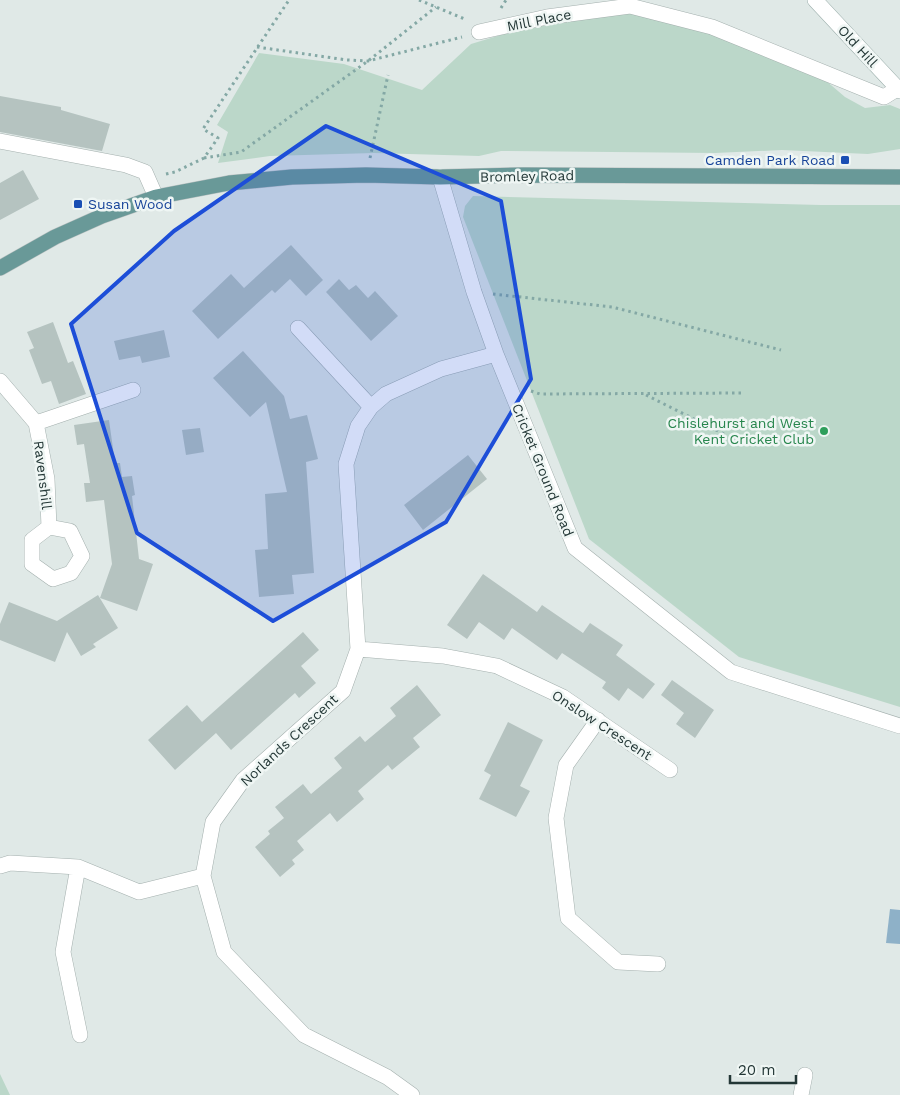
<svg xmlns="http://www.w3.org/2000/svg" width="900" height="1095" viewBox="0 0 900 1095" font-family="'Work Sans',sans-serif">
  <style>
    .green { fill: #bbd7c9 }
    .water { fill: #8eb1c8 }
    .building { fill: #b5c3c0 }
    .lines { fill: none; stroke-linecap: round; stroke-linejoin: round }
    .street-casing { stroke: #a4b0ae; stroke-width: 16 }
    .secondary-casing { stroke: #9db0ad; stroke-width: 16 }
    .primary-casing { stroke: #bdc3c3; stroke-width: 16 }
    .path { stroke: #84a8a5; stroke-width: 3; stroke-dasharray: 2.5 4; stroke-linecap: butt }
    .street { stroke: #fff; stroke-width: 15 }
    .secondary { stroke: #fff; stroke-width: 15 }
    .primary { stroke: #699998; stroke-width: 15 }
    .marked { fill: #1d4ed8; fill-opacity: 0.2; stroke: #1d4ed8; stroke-width: 4; stroke-linejoin: round }
    .transit-dot { fill: #1a4fb4; stroke: #eff6f4; stroke-width: 2 }
    .leisure-dot { fill: #2e9e5b; stroke: #eff6f4; stroke-width: 2 }
    .labels { text-anchor: middle; stroke-width: 5; stroke-linejoin: round; paint-order: stroke }
    .street-label { font-size: 14px; fill: #233736; stroke: #eff6f4 }
    .transit-label { font-size: 14px; fill: #164399; stroke: #eff6f4; text-anchor: end }
    .leisure-label { font-size: 14px; fill: #27864d; stroke: #eff6f4; text-anchor: end }
  </style>
  <rect width="100%" height="100%" fill="#e0e9e7"/>
  <path class="green" d="M630,11L708,31L824,79L845,97L865,108L890,105L900,109V149L868,154L782,150L715,153L501,151L479,156L374,153L270,156L218,163L228,132L217,125L259,53L344,64L422,90L471,44L548,21Z
    M473,196L821,205H900V707L739,657L589,539L463,217L465,206Z
    M0,1074L10,1095H0Z"/>
  <path class="water" d="M890,909L900,910V944L886,943Z"/>
  <path class="building" d="M0,96L61,107V110L110,124L102,151L0,132Z
    M23,170L39,199L0,220V183Z
    M291,245L323,280L306,296L290,279L275,293L272,290L218,339L192,311L231,274L244,288Z
    M339,279L349,290L356,285L368,298L375,291L398,316L371,341L326,292Z
    M53,322L68,363L73,361L86,394L59,404L51,381L42,384L29,350L34,348L27,332Z
    M164,330L170,357L142,363L140,356L119,360L114,341Z
    M243,351L284,396L290,419L307,415L318,459L306,462L314,573L292,575L294,594L259,597L255,550L268,549L265,494L287,492L266,402L250,417L213,378Z
    M109,420L115,463H120L122,477L132,476L135,495L132,496L139,559L153,564L137,611L100,598L112,564L104,500L86,502L84,483H90L84,444L77,445L74,425Z
    M200,428L204,452L186,455L182,430Z
    M468,455L487,479L423,530L404,505Z
    M483,574L537,612L542,605L583,633L590,623L623,645L616,655L655,684L643,699L628,688L619,701L602,688L606,682L562,653L557,660L512,628L504,640L479,622L467,639L447,625Z
    M98,595L118,628L93,644L96,647L81,656L67,632L55,662L0,640V624L9,602L57,621Z
    M303,632L319,650L301,666L316,683L299,698L295,693L231,750L216,733L175,770L148,740L187,705L202,722Z
    M672,680L714,710L695,738L676,724L684,713L661,695Z
    M417,685L441,715L413,738L420,747L392,770L388,765L358,791L364,799L337,822L330,813L297,841L304,850L292,860L295,864L280,877L255,847L270,834L268,831L284,818L275,807L303,784L311,794L342,768L334,758L360,736L365,742L396,716L390,708Z
    M508,722L543,740L520,786L530,791L516,817L479,799L491,775L484,771Z"/>
  <g class="lines">
    <defs>
      <path id="street" d="M479,32L547,17L630,6L712,27L884,97L897,89
        M0,141L126,165L145,172L156,197
        M440,177L474,292L496,354L575,548L731,672L900,726
        M298,328L371,407
        M0,381L36,423
        M49,527L47,479L36,423L133,390
        M49,527L70,531L82,556L71,573L53,579L32,564V540Z
        M358,649L443,656L497,666L563,697L670,770
        M598,720L566,765L556,818L568,918L618,962L658,964
        M0,866L10,863L78,867L139,892L203,876
        M78,867L63,952L80,1035
        M412,1095L387,1077L304,1035L224,952L203,876L213,822L243,780L343,691L358,649L346,464L358,426L371,407L386,394L441,369L496,354
        M801,1095L805,1075"/>
      <path id="secondary" d="M815,0L900,91"/>
      <path id="primary" d="M0,268L55,237L102,216L156,197L229,183L292,177L366,175L440,177L523,175L900,177"/>
    </defs>
    <use href="#street" class="street-casing"/>
    <use href="#secondary" class="secondary-casing"/>
    <use href="#primary" class="primary-casing"/>
    <path class="path" d="M419,0L467,20
      M501,8L506,0
      M257,47L347,60L368,61L462,37
      M204,158L241,152L368,61L436,7
      M370,158L388,75
      M166,174L175,172L204,158L218,138L203,129L289,0
      M493,294L612,307L781,350
      M531,391L540,394L744,393
      M646,395L726,435"/>
    <use href="#street" class="street"/>
    <use href="#secondary" class="secondary"/>
    <use href="#primary" class="primary"/>
  </g>
  <path class="marked" d="M326,126L501,201L531,379L446,522L273,621L137,533L71,324L174,231Z"/>
  <g class="transit-dot">
    <rect x="840" y="155" width="10" height="10" rx="2.5"/>
    <rect x="73" y="199" width="10" height="10" rx="2.5"/>
  </g>
  <circle class="leisure-dot" cx="824" cy="431" r="5"/>
  <g class="labels">
    <g class="street-label">
      <text transform="translate(539 20) rotate(-11)" y="5">Mill Place</text>
      <text transform="translate(858 46) rotate(47)" y="5">Old Hill</text>
      <text transform="translate(527 176) rotate(-1)" y="5">Bromley Road</text>
      <text transform="translate(543 470) rotate(68)" y="5">Cricket Ground Road</text>
      <text transform="translate(43 475) rotate(83)" y="5">Ravenshill</text>
      <text transform="translate(602 725) rotate(33)" y="5">Onslow Crescent</text>
      <text transform="translate(289 740) rotate(-43)" y="5">Norlands Crescent</text>
    </g>
    <g class="transit-label">
      <text x="835" y="165">Camden Park Road</text>
      <text x="88" y="209" text-anchor="start">Susan Wood</text>
    </g>
    <g class="leisure-label">
      <text x="814" y="428">Chislehurst and West<tspan x="814" dy="16">Kent Cricket Club</tspan></text>
    </g>
  </g>
  <path d="M730 1075v8h66v-8" fill="none" stroke="#233736" stroke-width="2.5"/>
  <text x="738" y="1075" font-size="15" fill="#233736" stroke="#eff6f4" stroke-width="4" paint-order="stroke">20 m</text>
</svg>
